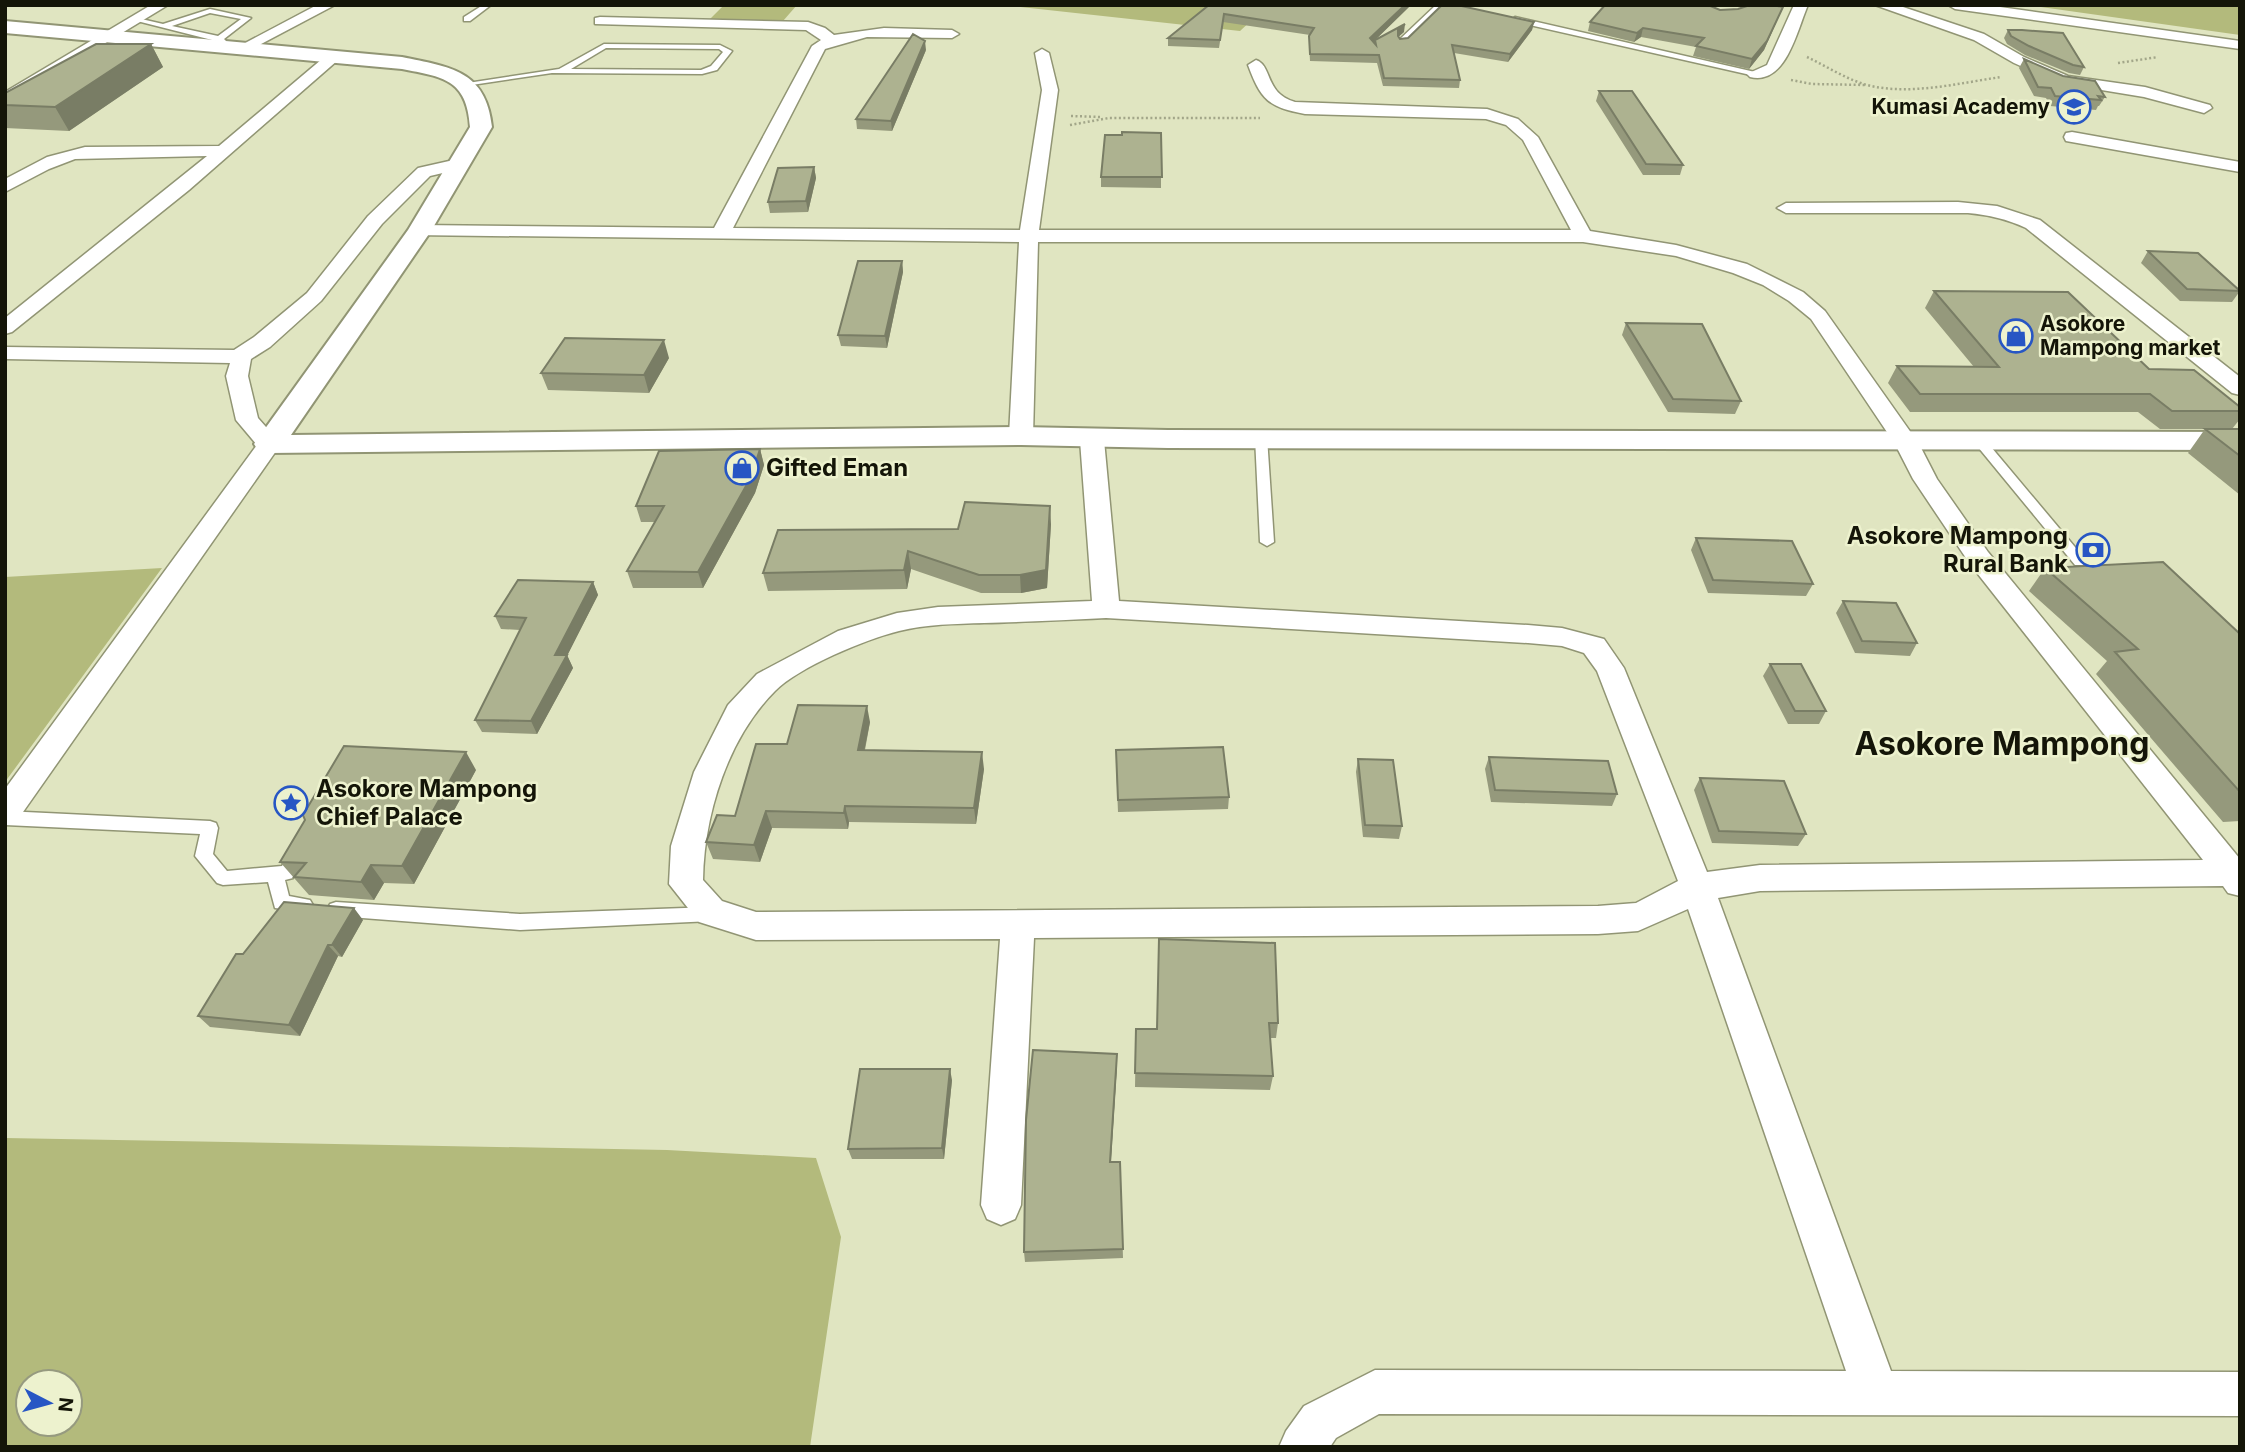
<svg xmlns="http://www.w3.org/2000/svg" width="2245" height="1452" viewBox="0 0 2245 1452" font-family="Inter,sans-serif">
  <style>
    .green { fill: #b3ba7c; fill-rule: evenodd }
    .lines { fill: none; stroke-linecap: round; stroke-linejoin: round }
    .lane-casing { stroke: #919574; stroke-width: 3 }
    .street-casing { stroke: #919574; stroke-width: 3 }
    .secondary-casing { stroke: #919574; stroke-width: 4 }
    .path { stroke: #a2a689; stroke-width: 2.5; stroke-dasharray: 2 2.5; stroke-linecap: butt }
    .lane { fill: #fff; fill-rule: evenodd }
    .street { fill: #fff; fill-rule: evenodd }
    .secondary { fill: #fff; fill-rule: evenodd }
    .wall { fill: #95997c }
    .shaded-wall { fill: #797d65 }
    .building { fill: #adb290; stroke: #797d65; stroke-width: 2 }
    .labels { text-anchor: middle; stroke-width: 5; stroke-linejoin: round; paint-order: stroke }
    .far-poi-label { font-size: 21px; font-weight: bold; fill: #141508; stroke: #edf2ce; text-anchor: end }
    .poi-label { font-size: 24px; font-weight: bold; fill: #141508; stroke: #edf2ce; text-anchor: start }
    .district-label { font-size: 32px; font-weight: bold; fill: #141508; stroke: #edf2ce }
  </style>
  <rect width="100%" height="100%" fill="#e0e5c1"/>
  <path class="green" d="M724,5H797L783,21L710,19Z
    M1003,5H1268L1240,31Z
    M2026,5H2240V35Z
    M162,568L5,782V577Z
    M5,1138L667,1150L816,1158L841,1237L810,1447H5ZM70,1382V1424H28V1382Z"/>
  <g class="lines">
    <defs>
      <path id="lane" d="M483,5H491L470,21H464V17Z
        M1436,5H1443L1405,44H1399V40Z
        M210,9L251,18L224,39L226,41L220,46L216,44V41L133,20L137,18L163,24ZM210,13L241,19L218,36L172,26Z
        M1515,17L1755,72L1759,74L1755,76L1512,21Z
        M604,44L720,45L732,51L717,70L702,74L552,73L465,86L461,84L559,69ZM606,48L719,49L723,52L711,66L701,70L571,69Z
        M1261,433L1267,437L1274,542L1267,546L1260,542L1255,437Z
        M1982,440L1986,441L2085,559L2087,562L2085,565H2075L1978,447L1976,444Z
        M5,811L210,821L216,823L218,828L213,854L227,871L282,866L292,848L298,846L304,848L307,853L293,878L285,880L289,896L310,900L313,905L310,910L304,912L275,908L268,882L223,885L217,883L195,856L200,834L5,825Z
        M336,902L520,914L712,907L718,909L721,914L718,919L712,921L520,930L336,916L330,914L327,909L330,904Z"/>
      <path id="street" d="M151,5H168L5,104V92Z
        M317,5H335L244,53L239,54L232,50Z
        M1794,5H1808C1797,30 1786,86 1750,77L1747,74L1767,65Z
        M1875,5H1897L1984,34L2024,57L2068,76L2145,87L2210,105L2212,108L2204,113L2144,97L2059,83L2014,63L1974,40Z
        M1948,5H1986L2240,41V49L1955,9Z
        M600,17L808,22L825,28L834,35L884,28L952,30L959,34L952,38L867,37L825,49L733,228L1020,230L1042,90L1035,53L1042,49L1049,53L1058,90L1039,230H1571L1523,140L1506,125L1486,119L1305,114C1268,107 1261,100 1248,65L1256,60C1273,66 1264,93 1295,102L1487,109L1518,119L1538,137L1590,231L1676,245L1747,264L1803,292L1825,311L1919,444L1937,479L1988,552L2240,859V896L2228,893L2223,886L1760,891L1718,898L1891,1371L2240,1372V1416L1379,1414L1336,1438L1330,1447H1279L1286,1431L1304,1406L1375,1370L1846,1371L1688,909L1638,931L1598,934L1034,938L1021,1205L1015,1219L1001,1225L987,1219L981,1205L1000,939L756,940L699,922L669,884L671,846L694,772L728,705L757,674L838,631L897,613L938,607L1092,601L1080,440L1084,435H1100L1104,440L1119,601L1528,625L1562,628L1604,639L1624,668L1707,872L1760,865L2203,860L1970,564L1913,479L1895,444L1811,319L1789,301L1763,285L1733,273L1676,256L1583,242H1038L1033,436L1029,441H1013L1009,436L1019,242L412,235L410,231L412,227L419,225L714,228L812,46L821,40L806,30L595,24V18ZM1106,618L1528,643L1562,646L1584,653L1597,671L1678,881L1636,903L1598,906L756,912L722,901L703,880C704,814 728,738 775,691C799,667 866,639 899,631C926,624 956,624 984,623C1024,622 1065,620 1106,618Z
        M333,53L340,57L338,60L189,190L12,332L5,334V318L207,156L75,159L49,169L5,192V179L47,157L85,147L219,146L328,54Z
        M2072,132L2240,162V172L2066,141L2064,137L2066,133Z
        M458,159L467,164L464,168L430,176L382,224L321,301L270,347L251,359L248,376L258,418L281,444L16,822L5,825V789L257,445L236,420L226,376L230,363L5,359V347L234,350L254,337L307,293L368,216L418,168Z
        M1958,202L1997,206L2040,220L2240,377V395L2232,393L2026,228C2007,219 1989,215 1968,213H1786L1777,208L1786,203Z"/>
      <path id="secondary" d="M5,21L402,57C450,67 486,70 492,127L431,231L291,435L1021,427L1168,430L2240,432V450L1168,448L1021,445L269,453L258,450L254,444L408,230L470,127C467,79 443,77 402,69L5,33Z"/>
    </defs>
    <use href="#lane" class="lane-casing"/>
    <use href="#street" class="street-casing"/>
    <use href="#secondary" class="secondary-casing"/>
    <path class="path" d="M1807,57C1828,67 1849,81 1871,86C1912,95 1960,83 2001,77
      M2118,63L2158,57
      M1791,80L1812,84L1866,85
      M1071,116L1101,117
      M1070,125L1109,118H1260"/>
    <use href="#lane" class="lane"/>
    <use href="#street" class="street"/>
    <use href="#secondary" class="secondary"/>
  </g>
  <path class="wall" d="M1209,5H1411L1373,42L1374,43L1375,40L1404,32L1398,37L1400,39L1534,22L1532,30L1508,62L1454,53L1460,80L1459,88L1383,86L1377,63L1310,61L1309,43L1310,35L1223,22L1219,48L1168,46V38Z
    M1783,7L1764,50L1749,69L1693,56L1696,47L1641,37L1634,42L1588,31L1590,22L1720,10Z
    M2008,30L2084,67L2080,75L2069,73L2025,55L2007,44L2004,38Z
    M151,44L163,67L69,131L5,128V93Z
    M926,50L892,131L857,129L856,119Z
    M2024,59L2105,97L2099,106H2098L2096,110L2050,106L2046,98L2034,96L2019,68Z
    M1599,91L1683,165L1680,175H1643L1596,101Z
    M1161,133V188L1101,187V177L1122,135Z
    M814,167L816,178L808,212L770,213L768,202Z
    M2148,251L2240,291L2232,302L2180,301L2141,263Z
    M902,261L903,272L887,348L841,346L838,335Z
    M1934,291L2149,369L2240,407V419L2232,429H2240V495L2188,453L2205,429H2160L2138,412H1910L1888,383L1897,366L1974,367L1925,308Z
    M1626,323L1741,401L1735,414L1668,412L1622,335Z
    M669,358L649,393L548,390L541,373Z
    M760,449L764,465L755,493L703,588H633L627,571L655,522H641L636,506Z
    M1051,524L1047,588L1021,593H981L911,569L907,589L768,591L763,573L958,529Z
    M1696,538L1813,584L1806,596L1708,593L1691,550Z
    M2045,568L2240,634V821L2223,822L2096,674L2107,661L2029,591Z
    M593,582L598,595L567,655L573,668L537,734L482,732L475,720L520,630L501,629L495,616Z
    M1843,601L1917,643L1910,656L1855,653L1836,613Z
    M1770,664L1826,711L1819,724H1788L1763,676Z
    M870,722L865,750L984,769L976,824L849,822L848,829L772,828L760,862L713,859L706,842L735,816L787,744Z
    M1489,757L1617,794L1612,806L1491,802L1485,769Z
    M1358,759L1402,826L1399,839L1363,837L1356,772Z
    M1116,763L1229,797L1228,809L1118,812Z
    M476,770L414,884L384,883L374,900L309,895L280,862Z
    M1700,778L1806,834L1798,846L1712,843L1694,790Z
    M363,920L342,957L338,956L300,1036L210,1027L198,1016L243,954Z
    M1159,939L1278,1023L1276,1038H1270L1273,1076L1270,1090L1135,1087L1136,1029H1157Z
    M1117,1065L1111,1162H1120L1123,1258L1025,1262L1024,1252Z
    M952,1080L944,1159H852L848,1149Z"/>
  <path class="shaded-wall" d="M1405,5H1411L1369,46L1370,38Z
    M1783,7L1764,50L1749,69L1752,59Z
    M1534,22L1532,30L1508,62L1510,54Z
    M1405,24L1404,32L1397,38L1398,30Z
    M1643,28L1641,37L1634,42L1637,33Z
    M925,41L926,50L892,131L891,121Z
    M151,44L163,67L69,131L55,107Z
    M814,167L816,178L808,212L806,201Z
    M902,261L903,272L887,348L885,336Z
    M664,340L669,358L649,393L644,375Z
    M760,449L764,465L755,493L703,588L698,572Z
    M1050,506L1051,524L1047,588L1021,593L1020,575Z
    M908,551L911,569L907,589L904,570Z
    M593,582L598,595L564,662L567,655L573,668L537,734L531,721L555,655Z
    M867,706L870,722L861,767L858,750Z
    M466,752L476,770L414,884L402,866Z
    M982,752L984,769L976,824L974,808Z
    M845,806L849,822L848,829L844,813Z
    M766,811L772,828L760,862L754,845Z
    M371,865L384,883L374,900L361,882Z
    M354,908L363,920L342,957L332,945Z
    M328,945L338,956L300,1036L289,1025Z
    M1117,1054V1065L1110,1172V1162Z
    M950,1069L952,1080L944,1159L942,1148Z"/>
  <path class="building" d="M1209,5H1405L1370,38L1376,45L1375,40L1405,24L1398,30V36L1400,39L1408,38L1442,5H1457L1534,22L1510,54L1452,45L1460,80L1384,78L1379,55L1310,54L1309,36L1314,28L1224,14L1220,40L1168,38Z
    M1605,5H1708L1720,10L1738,9L1750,5H1772L1783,7L1767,41L1752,59L1696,46L1704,38L1643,28L1637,33L1590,22Z
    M2008,30H2022L2063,33L2084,67L2073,65L2029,46L2011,36Z
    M913,34L925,41L891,121L856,119Z
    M96,44H151L55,107L5,105V93Z
    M2024,59L2063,76L2095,81L2105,97L2098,96L2101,100L2055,96L2051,88L2038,87Z
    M1599,91H1632L1683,165L1646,164Z
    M1122,132L1161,133L1162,177H1101L1105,135H1122Z
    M814,167L806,201L768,202L778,168Z
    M2148,251L2198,253L2240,291L2187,289Z
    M858,261H902L885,336L838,335Z
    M1934,291L2068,292L2149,369L2194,370L2240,407V411H2172L2150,394H1920L1897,366L1999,367Z
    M1626,323L1702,324L1741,401L1673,399Z
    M565,338L664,340L644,375L541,373Z
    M2205,429H2240V456Z
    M760,449L751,477L698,572L627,571L664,506H636L659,451Z
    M965,502L1050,506L1046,570L1020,575H979L908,551L904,570L763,573L778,530L958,529Z
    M1696,538L1792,541L1813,584L1713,580Z
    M2163,562L2240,634V792L2115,652L2138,649L2045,568Z
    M518,580L593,582L555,655H567L531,721L475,720L526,618L495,616Z
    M1843,601L1896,603L1917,643L1862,641Z
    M1770,664H1801L1826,711H1795Z
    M798,705L867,706L858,750L982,752L974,808L845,806L844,813L766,811L754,845L706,842L717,815L735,816L756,744H787Z
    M344,746L466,752L402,866L371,865L361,882L294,877L306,863L280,862L305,820L303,815Z
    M1223,747L1229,797L1118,800L1116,750Z
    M1489,757L1608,761L1617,794L1495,790Z
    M1358,759L1393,760L1402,826L1365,825Z
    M1700,778L1784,781L1806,834L1719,831Z
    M284,902L354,908L332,945H328L289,1025L198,1016L236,954H243Z
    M1159,939L1275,943L1278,1023H1269L1273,1076L1135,1073L1136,1029H1157Z
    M1033,1050L1117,1054L1110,1162H1120L1123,1249L1024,1252L1026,1120Z
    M860,1069H950L942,1148L848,1149Z"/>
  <defs>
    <symbol id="school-ring" viewBox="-11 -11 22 22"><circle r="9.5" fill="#edf2ce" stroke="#2756c4" stroke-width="1.5"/><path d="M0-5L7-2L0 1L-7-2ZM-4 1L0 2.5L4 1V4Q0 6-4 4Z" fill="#2756c4"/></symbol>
    <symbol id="shop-ring" viewBox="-11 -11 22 22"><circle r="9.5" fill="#edf2ce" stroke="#2756c4" stroke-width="1.5"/><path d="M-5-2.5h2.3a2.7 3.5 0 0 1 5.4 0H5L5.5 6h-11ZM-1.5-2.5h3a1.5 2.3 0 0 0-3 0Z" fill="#2756c4"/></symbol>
    <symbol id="bank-ring" viewBox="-11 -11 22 22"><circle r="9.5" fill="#edf2ce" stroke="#2756c4" stroke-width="1.5"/><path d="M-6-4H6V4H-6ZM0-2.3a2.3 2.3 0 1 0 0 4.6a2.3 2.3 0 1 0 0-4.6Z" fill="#2756c4"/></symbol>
    <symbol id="sight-ring" viewBox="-11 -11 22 22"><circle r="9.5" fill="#edf2ce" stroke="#2756c4" stroke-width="1.5"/><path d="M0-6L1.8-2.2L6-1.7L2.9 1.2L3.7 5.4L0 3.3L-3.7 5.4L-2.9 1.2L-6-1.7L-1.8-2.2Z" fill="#2756c4"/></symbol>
  </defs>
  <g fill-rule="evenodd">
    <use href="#school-ring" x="2055" y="88" width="38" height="38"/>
    <use href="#shop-ring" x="1997" y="317" width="38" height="38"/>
    <use href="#shop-ring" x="723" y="449" width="38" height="38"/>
    <use href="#bank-ring" x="2074" y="531" width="38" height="38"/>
    <use href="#sight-ring" x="272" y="784" width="38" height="38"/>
  </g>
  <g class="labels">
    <g class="far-poi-label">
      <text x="2050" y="114">Kumasi Academy</text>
      <text x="2040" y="331" text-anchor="start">Asokore<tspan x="2040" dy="24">Mampong market</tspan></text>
    </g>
    <g class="poi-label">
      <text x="766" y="476">Gifted Eman</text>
      <text x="2068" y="544" text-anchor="end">Asokore Mampong<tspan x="2068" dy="28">Rural Bank</tspan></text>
      <text x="316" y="797">Asokore Mampong<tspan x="316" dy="28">Chief Palace</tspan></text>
    </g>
    <g class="district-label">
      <text x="2002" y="755">Asokore Mampong</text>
    </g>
  </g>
  <rect width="2245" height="1452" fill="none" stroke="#141508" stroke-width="14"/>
  <g transform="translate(49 1403) rotate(96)"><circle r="33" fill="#edf2ce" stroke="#969a7f" stroke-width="2"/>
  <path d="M0-5L12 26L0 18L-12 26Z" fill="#2756c4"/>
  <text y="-10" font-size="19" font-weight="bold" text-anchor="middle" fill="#141508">N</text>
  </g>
</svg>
